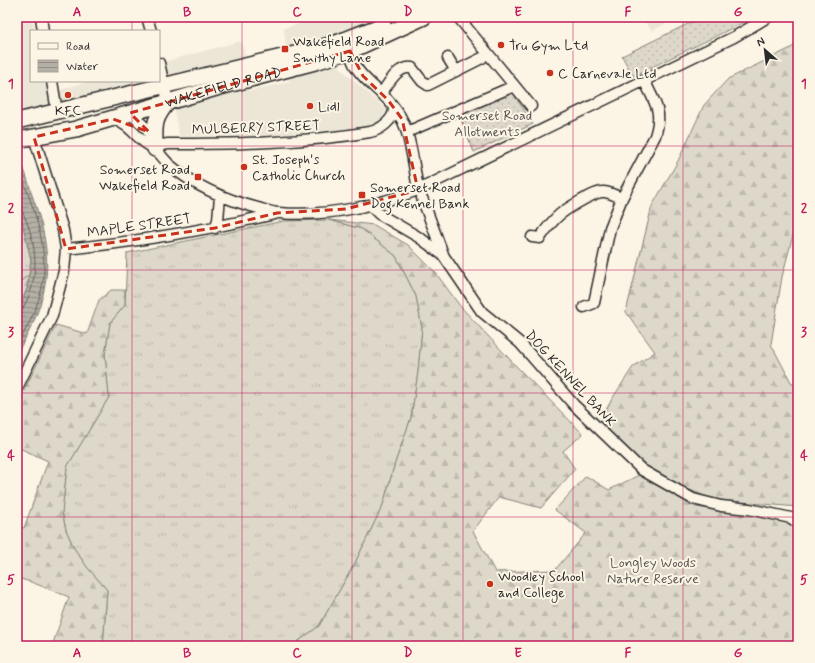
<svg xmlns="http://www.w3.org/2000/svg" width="815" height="663" viewBox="0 0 815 663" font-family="Mynerve,sans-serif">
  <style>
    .built { fill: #ece6d7 }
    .grass { fill: url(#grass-tufts); stroke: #84827a }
    .forest { fill: url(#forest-firs); stroke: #84827a }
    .garden { fill: url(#garden-dots); stroke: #84827a }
    .water { fill: url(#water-rules); stroke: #7d7b74 }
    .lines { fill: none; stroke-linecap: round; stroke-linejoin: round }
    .shore { stroke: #62605c; stroke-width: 1 }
    .minor-casing { stroke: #2b2b2b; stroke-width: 13 }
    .highway-casing { stroke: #2b2b2b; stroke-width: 18 }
    .minor { stroke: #fcf5e5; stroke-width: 10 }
    .highway { stroke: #fcf5e5; stroke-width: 15 }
    .marked { fill: none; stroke: #c8321e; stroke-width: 3; stroke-dasharray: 8 5; stroke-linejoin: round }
    .grid { fill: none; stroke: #c2185b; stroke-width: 1; stroke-opacity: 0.55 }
    .poi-dot { fill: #c8321e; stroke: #fcf5e5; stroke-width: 1.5 }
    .labels { text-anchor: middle; stroke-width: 4; stroke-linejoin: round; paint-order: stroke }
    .poi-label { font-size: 14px; fill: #2b2b2b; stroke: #fcf5e5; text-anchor: start }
    .street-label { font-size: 14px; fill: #2b2b2b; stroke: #fcf5e5 }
    .park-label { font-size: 14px; fill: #585653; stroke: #fcf5e5 }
    .neatline { fill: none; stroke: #c2185b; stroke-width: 1.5 }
    .grid-label { font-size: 13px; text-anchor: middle; font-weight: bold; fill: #c2185b }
  </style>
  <defs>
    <pattern id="grass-tufts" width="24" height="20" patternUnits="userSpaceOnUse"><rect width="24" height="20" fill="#ded8ca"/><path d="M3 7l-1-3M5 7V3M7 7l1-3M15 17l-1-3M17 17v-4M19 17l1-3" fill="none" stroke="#bfbaae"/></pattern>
    <pattern id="forest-firs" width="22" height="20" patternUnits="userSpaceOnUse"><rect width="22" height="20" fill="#ded8ca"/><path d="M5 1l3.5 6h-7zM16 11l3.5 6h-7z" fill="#bfbaae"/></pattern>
    <pattern id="garden-dots" width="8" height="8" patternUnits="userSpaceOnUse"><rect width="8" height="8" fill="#ded8ca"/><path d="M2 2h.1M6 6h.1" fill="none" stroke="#bfbaae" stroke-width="1.8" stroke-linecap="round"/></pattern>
    <pattern id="water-rules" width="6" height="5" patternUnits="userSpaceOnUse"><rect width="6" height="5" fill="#b4b0a5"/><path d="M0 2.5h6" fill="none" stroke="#938f87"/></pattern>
  </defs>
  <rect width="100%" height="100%" fill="#fcf5e5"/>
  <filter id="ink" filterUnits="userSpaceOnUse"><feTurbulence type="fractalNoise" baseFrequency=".025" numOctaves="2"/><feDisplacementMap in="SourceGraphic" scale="8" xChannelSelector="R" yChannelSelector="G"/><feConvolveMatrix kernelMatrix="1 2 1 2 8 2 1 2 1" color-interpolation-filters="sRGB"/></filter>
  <g filter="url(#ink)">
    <path class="built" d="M17,17H32L35,31H31V81H46L48,94L88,81H157L17,116Z
      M321,17H384L335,36L341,69L387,110L379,122L374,125L357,128L262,136H179L169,78L159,80V63L241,41L246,59L249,91L289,82L284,28Z
      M641,17H678L652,31Z"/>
    <path class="grass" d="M17,211L22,222L30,252L31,260L30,274L17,284Z
      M329,220L362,229L396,256L416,296L422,328L418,372L411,418L395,463L383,505L354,565L319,626L292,646H103L107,590L87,567L74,548L66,530L62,512L67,467L109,397L105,354L110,323L125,305L127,253L284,221Z"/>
    <path class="forest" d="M798,42V216L782,277L771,344L791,382L798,391V507L715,500L687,489L652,471L599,423L612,399L633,367L655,352L626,312L652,206L678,161L704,105L728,79L791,48Z
      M329,220L374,225L408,245L435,272L460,306L518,368L583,434L563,451L575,469L541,508L499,497L473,531L495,572L555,570L586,533L555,510L586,476L609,490L641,474L696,507L781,519H798V646H292L319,626L354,565L383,505L395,463L411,418L418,372L422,328L416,296L396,256L362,229Z
      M30,274L27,289L17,313V284Z
      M111,290H125V305L110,323L105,354L109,397L67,467L62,512L66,530L74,548L87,567L107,590L103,646H52L69,597L31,582L17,578V526L24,528L48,461L17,447V405L56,325L87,334L99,300Z"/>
    <path class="garden" d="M702,17H754L708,40L633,76L622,56Z
      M511,90L533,124L474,152L458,113Z"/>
    <path class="water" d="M17,154C24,166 28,181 32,195C55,257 52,295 17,353V313L27,289L31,260L22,222L17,211Z"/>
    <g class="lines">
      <path class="shore" d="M17,165C30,199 45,234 44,271C43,297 30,323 17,345
        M17,209L22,211C34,235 39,265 31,290C29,297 25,304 22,310L17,313"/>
      <defs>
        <path id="minor" d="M41,17L43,31
          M147,17L151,31
          M458,17L531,106
          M350,45C348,70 374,85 389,101C393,106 398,112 401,118C410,132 415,172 418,190
          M448,58L456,71
          M159,63L168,102
          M52,81L57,112
          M381,94C389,83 397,66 412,68L422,81L428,85L482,58
          M130,113L147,129L153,142
          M113,119C129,125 132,132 144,142C148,145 153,147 157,151C162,156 166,162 171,166C196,187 227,200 258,208C265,210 272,213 279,213C325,217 375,206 418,190L734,37L768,17
          M407,132L514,86
          M155,149L162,145L168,144C236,144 304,143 370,132C380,130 394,120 394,109
          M422,198L443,254
          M370,205L379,214L420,238L443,255L482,312L520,343L574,405L642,470L693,499L721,506L749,509L791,518L798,523
          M215,228L218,220L220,196
          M532,237L540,238C555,216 562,211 586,198C591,196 598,191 604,192C609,192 616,196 622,198
          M66,249C137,242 206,230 275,214
          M584,307L594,303L610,228L622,198L655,136C663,111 655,103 644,80
          M17,388L52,316L64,271L66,249L63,230L34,137"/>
        <g id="highway">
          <path d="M17,121L299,53L334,44L383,25"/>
          <path id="s1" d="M17,140L76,129L216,88L315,62L350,51L424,17"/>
          <path d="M155,149C155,126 152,121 168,102"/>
        </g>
      </defs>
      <use href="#minor" class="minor-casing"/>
      <use href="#highway" class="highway-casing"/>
      <use href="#minor" class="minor"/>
      <use href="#highway" class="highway"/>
    </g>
  </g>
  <path class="marked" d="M350,51L363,76L388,100L402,119L418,190L346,209L277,213L215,228L66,249L34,137L113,119L149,132L130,113Z"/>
  <path class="grid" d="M132,17V31M242,17V646M352,17V646M463,17V646M573,17V646M683,17V646M132,81V646M17,146H798M17,270H798M17,393H798M17,517H798"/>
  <g class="poi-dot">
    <circle cx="501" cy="45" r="4"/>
    <rect x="281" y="45" width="8" height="8" rx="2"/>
    <circle cx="550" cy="73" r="4"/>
    <circle cx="68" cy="95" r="4"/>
    <circle cx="310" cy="106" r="4"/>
    <circle cx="244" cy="167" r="4"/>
    <rect x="194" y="173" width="8" height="8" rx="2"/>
    <rect x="358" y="191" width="8" height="8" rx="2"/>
    <circle cx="490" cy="584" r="4"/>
  </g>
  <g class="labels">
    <g class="poi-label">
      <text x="293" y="46">Wakefield Road<tspan x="293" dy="16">Smithy Lane</tspan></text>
      <text x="509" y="50">Tru Gym Ltd</text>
      <text x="558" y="78">C Carnevale Ltd</text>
      <text x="318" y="111">Lidl</text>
      <text x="68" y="115" text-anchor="middle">KFC</text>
      <text x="252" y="164">St. Joseph's<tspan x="252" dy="16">Catholic Church</tspan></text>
      <text x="190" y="174" text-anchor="end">Somerset Road<tspan x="190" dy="16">Wakefield Road</tspan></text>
      <text x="370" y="192">Somerset Road<tspan x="370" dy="16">Dog Kennel Bank</tspan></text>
      <text x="498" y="581">Woodley School<tspan x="498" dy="16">and College</tspan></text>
    </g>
    <g class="street-label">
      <text dy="5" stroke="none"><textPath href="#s1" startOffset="213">WAKEFIELD ROAD</textPath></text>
      <text transform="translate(256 127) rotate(-2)" y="5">MULBERRY STREET</text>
      <text transform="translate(139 225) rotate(-8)" y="5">MAPLE STREET</text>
      <text transform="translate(571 378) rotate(47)" y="5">DOG KENNEL BANK</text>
    </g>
    <g class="park-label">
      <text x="487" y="120">Somerset Road<tspan x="487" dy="16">Allotments</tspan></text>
      <text x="653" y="567">Longley Woods<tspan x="653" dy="16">Nature Reserve</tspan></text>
    </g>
  </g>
  <rect width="815" height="663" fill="none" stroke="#fcf5e5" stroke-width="44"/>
  <rect x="30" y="30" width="130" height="52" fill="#fcf5e5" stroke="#a8a49b"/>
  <rect x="38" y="43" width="20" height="6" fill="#fcf5e5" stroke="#a8a49b"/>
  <text x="66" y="50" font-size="12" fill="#2b2b2b">Road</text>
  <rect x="38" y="60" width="20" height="12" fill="url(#water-rules)" stroke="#a8a49b"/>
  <text x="66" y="70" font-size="12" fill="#2b2b2b">Water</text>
  <g transform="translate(765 50) rotate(332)" stroke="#fcf5e5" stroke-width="3" paint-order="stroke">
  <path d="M0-3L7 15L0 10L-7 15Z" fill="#2b2b2b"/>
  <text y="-6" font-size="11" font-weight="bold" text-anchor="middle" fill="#2b2b2b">N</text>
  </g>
  <rect x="22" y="22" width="771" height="619" class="neatline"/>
  <g class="grid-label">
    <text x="77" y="16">A</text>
    <text x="187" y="16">B</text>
    <text x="297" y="16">C</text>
    <text x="408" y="16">D</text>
    <text x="518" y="16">E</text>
    <text x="628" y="16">F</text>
    <text x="738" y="16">G</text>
    <text x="11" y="88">1</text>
    <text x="804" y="88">1</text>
    <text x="11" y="212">2</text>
    <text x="804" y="212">2</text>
    <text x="11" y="336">3</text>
    <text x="804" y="336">3</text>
    <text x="11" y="460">4</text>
    <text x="804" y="460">4</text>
    <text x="11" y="584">5</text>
    <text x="804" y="584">5</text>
    <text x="77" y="657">A</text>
    <text x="187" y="657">B</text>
    <text x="297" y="657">C</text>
    <text x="408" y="657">D</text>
    <text x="518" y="657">E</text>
    <text x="628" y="657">F</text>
    <text x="738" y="657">G</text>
  </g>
</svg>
